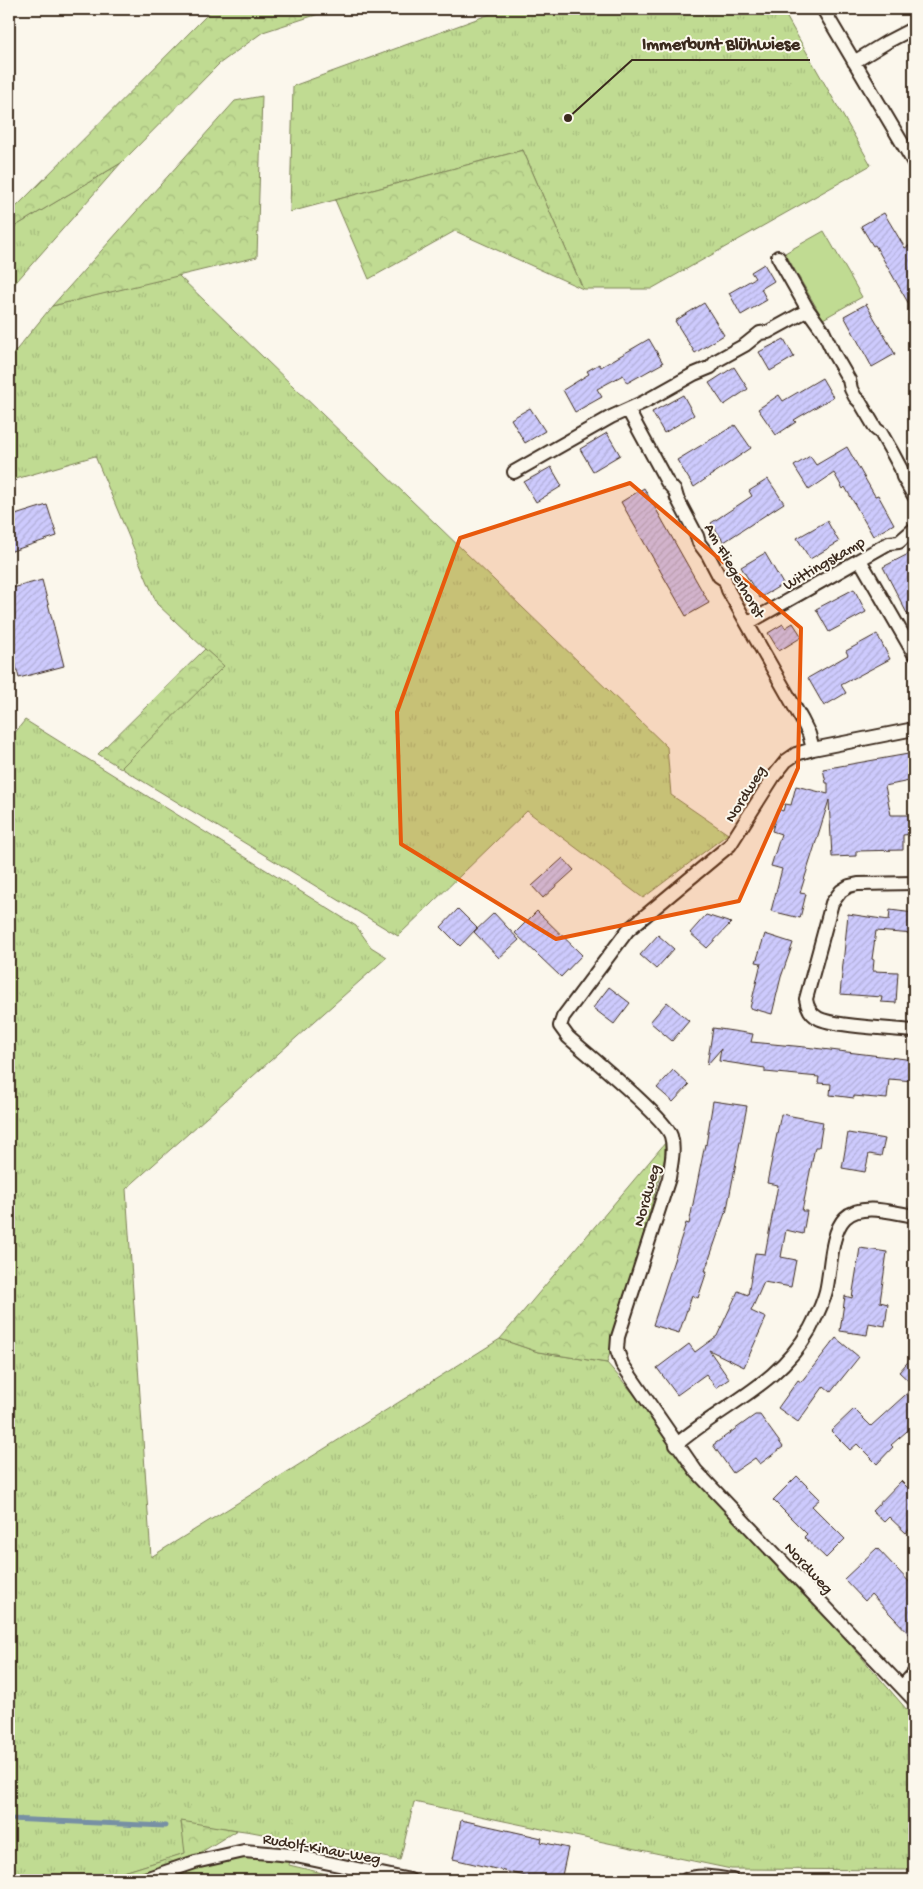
<svg xmlns="http://www.w3.org/2000/svg" width="923" height="1889" viewBox="0 0 923 1889" font-family="'Gochi Hand',sans-serif">
  <style>
    .grass { fill: url(#grass-tufts); stroke: #7e8258 }
    .forest { fill: url(#forest-crowns); stroke: #7e8258 }
    .park { fill: #c0db92; stroke: #7e8258 }
    .lines { fill: none; stroke-linecap: round; stroke-linejoin: round }
    .stream { stroke: #7790a4; stroke-width: 5 }
    .building { fill: url(#building-hatch); stroke: #3b2a1e }
    .minor-casing { stroke: #3b2a1e; stroke-width: 16 }
    .minor { stroke: #fbf7ec; stroke-width: 12 }
    .marked { fill: #e8590c; fill-opacity: 0.2; stroke: #e8590c; stroke-width: 4; stroke-linejoin: round }
    .labels { text-anchor: middle; stroke-width: 4; stroke-linejoin: round; paint-order: stroke }
    .street-label { font-size: 16px; fill: #3b2a1e; stroke: #fbf7ec }
    .leader { fill: none; stroke: #3b2a1e; stroke-width: 2 }
    .callout-dot { fill: #3b2a1e; stroke: #fbf7ec; stroke-width: 2 }
    .callout-label { font-size: 18px; text-anchor: middle; font-weight: bold; fill: #3b2a1e; stroke: #fbf7ec; stroke-width: 4; stroke-linejoin: round; paint-order: stroke }
  </style>
  <defs>
    <pattern id="grass-tufts" width="24" height="20" patternUnits="userSpaceOnUse" patternTransform="scale(1.25)"><rect width="24" height="20" fill="#c0db92"/><path d="M3 7l-1-3M5 7V3M7 7l1-3M15 17l-1-3M17 17v-4M19 17l1-3" fill="none" stroke="#a6bc7d"/></pattern>
    <pattern id="forest-crowns" width="20" height="18" patternUnits="userSpaceOnUse" patternTransform="scale(1.25)"><rect width="20" height="18" fill="#c0db92"/><path d="M2 6a3 3 0 1 1 6 0M12 15a3 3 0 1 1 6 0" fill="none" stroke="#a6bc7d"/></pattern>
    <pattern id="building-hatch" width="6" height="6" patternUnits="userSpaceOnUse" patternTransform="scale(1.25)"><rect width="6" height="6" fill="#cdcafd"/><path d="M-1 1l2-2M0 6l6-6M5 7l2-2" fill="none" stroke="#b1aed8"/></pattern>
  </defs>
  <rect width="100%" height="100%" fill="#fbf7ec"/>
  <filter id="ink" filterUnits="userSpaceOnUse"><feTurbulence type="fractalNoise" baseFrequency=".02" numOctaves="2"/><feDisplacementMap in="SourceGraphic" scale="10" xChannelSelector="R" yChannelSelector="G"/><feConvolveMatrix kernelMatrix="1 2 1 2 8 2 1 2 1" color-interpolation-filters="sRGB"/></filter>
  <g filter="url(#ink)">
    <path class="grass" d="M504,9H782L871,165L651,289H583L523,150L290,212L293,86Z
      M121,163L9,290V230Z
      M178,275L667,747L671,795L728,834L643,898L527,811L398,936L121,768L223,666L157,604L95,456L9,481V359L52,306Z
      M25,720L356,926L371,947L387,957L126,1189L151,1557L500,1339L538,1352L607,1363L914,1718V1870L731,1869L414,1802L400,1860L252,1832L181,1822L186,1853L98,1880H9V740Z"/>
    <path class="forest" d="M213,9H334L263,32L219,64L121,163L9,230V214Z
      M262,96L257,257L52,306L235,101Z
      M523,150L583,289L455,231L369,279L335,200Z
      M205,649L224,666L121,768L98,754Z
      M671,1136L607,1363L538,1352L500,1339Z
      M181,1821L237,1830L195,1856L142,1880H98L185,1853Z"/>
    <path class="park" d="M824,231L862,297L823,319L785,253Z
      M244,1851L291,1855L289,1865L352,1880H147Z"/>
    <g class="lines">
      <path class="stream" d="M9,1819L165,1826"/>
    </g>
    <path class="building" d="M884,213L905,248L914,243V313L875,245L873,246L861,226Z
      M764,264L774,281L761,289L767,300L741,315L729,293L755,278L751,272Z
      M704,303L724,335L695,353L675,321Z
      M866,304L895,354L872,367L844,316Z
      M649,339L663,363L627,383L623,375L597,389L602,397L575,412L563,390L589,374L587,371L599,364L601,367Z
      M784,339L794,357L770,371L759,352Z
      M734,367L748,389L724,405L709,383Z
      M822,378L833,397L794,420L796,422L776,435L758,409L779,395L783,401Z
      M683,395L694,415L664,433L652,412Z
      M530,408L545,431L525,443L511,419Z
      M735,425L751,448L694,487L677,460Z
      M607,433L620,455L593,471L580,449Z
      M847,447L875,496L878,495L894,524L873,536L845,487L843,489L834,473L809,490L794,466L810,456L816,465Z
      M551,467L562,486L536,502L524,482Z
      M768,479L784,503L724,542L711,523L752,496L749,491Z
      M644,488L709,603L686,616L621,502Z
      M47,505L57,536L9,552V517Z
      M827,521L839,542L810,559L797,538Z
      M914,551V627L883,567Z
      M765,553L783,584L760,598L741,567Z
      M42,580L64,666L19,678L9,639V589Z
      M854,589L866,612L829,632L816,609Z
      M793,623L802,637L779,651L768,633L783,624L785,628Z
      M877,634L890,659L841,685L846,693L824,706L808,678L848,655L846,651Z
      M914,753V780L885,786L891,815H914V834L903,835V850L856,851V856L832,857L829,800L800,893L806,894L800,918L771,911L782,869L771,866L781,834L772,831L778,809L783,811L785,804L791,805L796,786L828,794V783H826L823,769Z
      M563,858L574,870L543,898L532,886Z
      M458,909L477,928L460,946L441,927Z
      M890,910L914,913V934L876,931L872,959L874,960L873,971L898,972L896,1003L881,1002L882,997L840,994L848,914L889,920Z
      M537,911L582,955L561,977L515,933Z
      M494,913L519,940L499,958L474,932Z
      M706,915L731,923L707,948L690,933Z
      M765,934L793,943L781,977L772,1014L750,1008L761,963L756,962Z
      M658,935L674,949L656,969L640,955Z
      M609,987L630,1003L614,1024L593,1008Z
      M667,1002L689,1021L672,1041L650,1022Z
      M713,1028L753,1034L751,1042L805,1047L914,1060V1081L889,1079L887,1099L854,1096V1098L830,1095L831,1084L818,1083L819,1077L765,1072V1068L719,1061L721,1049L707,1065Z
      M673,1070L689,1085L673,1102L657,1088Z
      M713,1101L747,1106L726,1214L725,1213L705,1271H707L698,1298L692,1295L679,1333L653,1325L686,1223L689,1224L705,1144L706,1145Z
      M781,1114L823,1122L819,1147H815L802,1211H807L803,1234L786,1230L781,1257L796,1260L791,1287L764,1282L751,1311L766,1318L744,1367L709,1350L729,1379L716,1388L706,1374L677,1395L657,1368L689,1344L695,1352L717,1336L738,1291L748,1295L755,1253L765,1254L778,1185L767,1183Z
      M848,1133L885,1139L881,1156L869,1154L865,1172L842,1168Z
      M860,1248L887,1252L880,1302L888,1304L885,1326L869,1323L867,1335L840,1331L845,1296L852,1298Z
      M836,1338L859,1357L831,1392L824,1386L798,1422L778,1408L798,1380L801,1382Z
      M914,1355V1386L899,1372Z
      M914,1387V1425L891,1445L893,1447L877,1464L857,1444L850,1450L831,1431L854,1409L871,1426Z
      M755,1415H760L783,1447L760,1464L755,1458L733,1473L713,1445Z
      M797,1476L820,1499L812,1506L845,1539L826,1558L804,1537L807,1534L773,1500Z
      M901,1481L914,1494V1525L906,1533L889,1517L884,1522L872,1511Z
      M877,1548L914,1587V1639L871,1594L865,1601L844,1579Z
      M461,1820L542,1838L541,1842L568,1848L561,1880L534,1878L453,1859Z"/>
    <g class="lines">
      <defs>
        <path id="minor" d="M823,9L914,163
          M854,62L887,42L914,28
          M778,257L808,310L823,331L834,354L849,380L851,389L855,397L860,402L876,429L881,433L893,454L901,469L903,477L914,496
          M628,410L667,482L675,491L677,498L697,536L699,543L708,555L719,576L725,580L728,590L802,720L809,734L813,749
          M514,472L611,417L644,402L694,374L711,367L716,361L745,345L760,333L768,332L808,310
          M860,560L914,654
          M748,623L889,543L899,542L914,529
          M914,729L813,749L796,754L786,761L774,776L730,845L628,930L563,1017L560,1026L568,1037C587,1054 665,1117 671,1136C675,1149 671,1165 669,1178L618,1337L617,1350L622,1364L696,1471L914,1700
          M914,883L858,884L849,886L841,891L832,903L806,999C807,1007 811,1014 818,1018C831,1026 895,1029 914,1031
          M676,1445C723,1404 778,1386 810,1329C816,1317 823,1304 826,1291C831,1271 830,1233 845,1218C861,1202 894,1213 914,1216
          M902,1687L914,1673
          M142,1880L195,1862L244,1851L291,1855L410,1880
          M686,1880C700,1873 717,1878 732,1880"/>
      </defs>
      <use href="#minor" class="minor-casing"/>
      <use href="#minor" class="minor"/>
    </g>
  </g>
  <path class="marked" d="M630,483L801,628L798,768L739,901L556,939L401,844L397,712L460,538Z"/>
  <g class="labels">
    <g class="street-label">
      <text transform="translate(823 562) rotate(-30)" y="6">Wittingskamp</text>
      <text transform="translate(736 570) rotate(60)" y="6">Am Fliegerhorst</text>
      <text transform="translate(744 793) rotate(-58)" y="6">Nordweg</text>
      <text transform="translate(645 1195) rotate(-74)" y="6">Nordweg</text>
      <text transform="translate(810 1567) rotate(47)" y="6">Nordweg</text>
      <text transform="translate(322 1847) rotate(10)" y="6">Rudolf-Kinau-Weg</text>
    </g>
  </g>
  <path class="leader" d="M568 118L632 60H810"/>
  <circle class="callout-dot" cx="568" cy="118" r="5"/>
  <g class="callout-label">
    <text x="721" y="49">Immerbunt Blühwiese</text>
  </g>
  <rect width="923" height="1889" fill="none" stroke="#fbf7ec" stroke-width="30"/>
  <rect x="15" y="15" width="893" height="1859" fill="none" stroke="#3b2a1e" stroke-width="2" filter="url(#ink)"/>
</svg>
